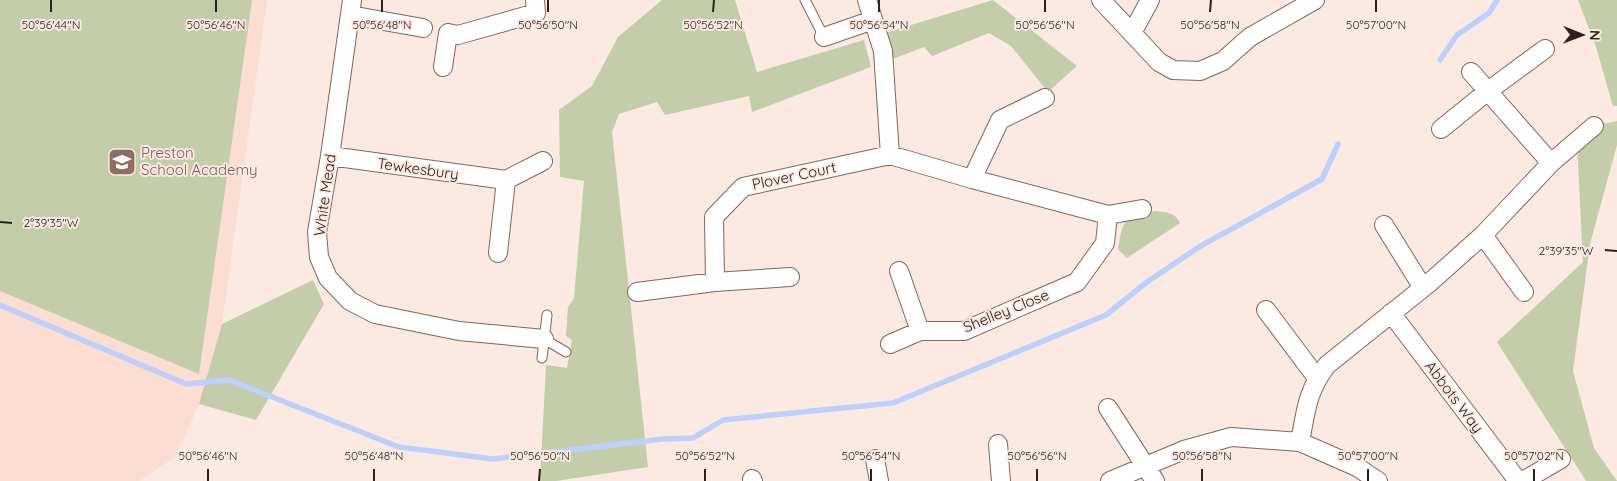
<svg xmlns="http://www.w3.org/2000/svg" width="1617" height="481" viewBox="0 0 1617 481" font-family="Quicksand,sans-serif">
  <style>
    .built { fill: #fbddd1 }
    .green { fill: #c3cdaa }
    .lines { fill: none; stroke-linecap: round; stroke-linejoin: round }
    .stream { stroke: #bbd1fb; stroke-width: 5.5 }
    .lane-casing { stroke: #80665c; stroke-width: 11 }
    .street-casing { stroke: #80665c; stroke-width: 20 }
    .lane { stroke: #fff; stroke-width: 9 }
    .street { stroke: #fff; stroke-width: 18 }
    .ticks { fill: none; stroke: #2b201c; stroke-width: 2 }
    .labels { text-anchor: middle; stroke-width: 4; stroke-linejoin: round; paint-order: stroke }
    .education-label { font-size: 15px; fill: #785e54; stroke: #fce9e2; text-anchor: start }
    .street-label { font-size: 15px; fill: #2b201c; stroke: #fce9e2 }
    .ticks-label { font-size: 12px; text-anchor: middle; fill: #2b201c; stroke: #fce9e2; stroke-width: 4; stroke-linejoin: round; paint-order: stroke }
  </style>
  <rect width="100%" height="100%" fill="#fce9e2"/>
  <path class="built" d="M0,0H267L222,324L199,404L176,456L139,481H0Z"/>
  <path class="green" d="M0,0H252L199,374L0,291Z
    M662,0H735L757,72L864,40L871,67L752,112L749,96L665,115L657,102L619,114L612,132L648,467L556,481H540L546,365L567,368L572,340L566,336L568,307L574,298L584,181L560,177L559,110L592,86L618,37Z
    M993,0L1077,66L1048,92L1011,46L989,33L932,56L924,47L890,60L885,33Z
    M1578,0H1617V106H1613L1596,47Z
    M1617,121V145L1590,244L1573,371L1594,448L1617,481H1586L1497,342L1583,262L1577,142L1594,126Z
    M1156,211C1166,212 1176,213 1180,223L1127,258L1118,249C1123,217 1125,218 1156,211Z
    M313,280L324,304L256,420L199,404L222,324Z"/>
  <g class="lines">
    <path class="stream" d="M1440,60L1457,35L1489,13L1497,0
      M0,305L186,384L229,380L399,447L493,459L663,439L693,438L723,420L893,403L1106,315L1147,282L1199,247L1322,179L1338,144"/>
    <defs>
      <path id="lane" d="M805,0L824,37
        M544,339L566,352
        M542,358L547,315"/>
      <path id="street" d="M352,0L330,156L317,232L319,257L328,278L350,301L375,314L459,331L544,339
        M867,0L883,51L890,155
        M1101,0L1159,62L1173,70L1200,71L1223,61L1250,37L1315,0
        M350,15L423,28
        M1132,33L1150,0
        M824,37L873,20
        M443,67L448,33L458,35L536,13L535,0
        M1471,72L1551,163
        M1441,129L1488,91L1545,49
        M330,156L506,180L543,161
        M972,179L1000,120L1045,98
        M1108,215L1142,209
        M1384,225L1423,288
        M1483,235L1524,292
        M498,253L506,180
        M715,282L714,217L743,187L890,155L972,179L1108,215L1105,243L1077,282L964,331H920L899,271
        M637,292L715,282L790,277
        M1266,310L1317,378
        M1391,313L1518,481
        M890,344L920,331
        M1108,408L1155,481
        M1300,442C1306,410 1307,391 1327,365L1428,284L1483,235L1551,163L1594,126
        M998,444L1001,481
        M875,459L879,481
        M752,479L753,481
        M1110,481L1184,450L1231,437L1300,442L1357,467L1378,481
        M1523,481L1561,459"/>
    </defs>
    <use href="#lane" class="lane-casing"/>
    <use href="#street" class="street-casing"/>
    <use href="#lane" class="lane"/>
    <use href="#street" class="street"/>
  </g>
  <path class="ticks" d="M51,12V0M216,12V0M382,12V0M548,12V0M713,12L714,0M879,12V0M1045,12V0M1210,12L1211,0M1376,12V0M0,222L12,223M1605,250L1617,251M208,481V469M374,481V469M539,481L540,469M705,481V469M871,481V469M1037,481V469M1202,481V469M1368,481V469M1534,481V469"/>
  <defs>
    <symbol id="school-square" viewBox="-11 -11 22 22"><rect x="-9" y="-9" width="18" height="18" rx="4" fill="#8d6e63" stroke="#fce9e2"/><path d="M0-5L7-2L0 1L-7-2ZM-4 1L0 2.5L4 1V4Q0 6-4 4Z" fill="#fff"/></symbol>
  </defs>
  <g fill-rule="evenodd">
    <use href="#school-square" x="106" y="146" width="32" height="32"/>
  </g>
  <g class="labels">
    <g class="education-label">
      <text x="141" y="158">Preston<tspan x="141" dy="17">School Academy</tspan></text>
    </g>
    <g class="street-label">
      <text transform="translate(418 169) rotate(8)" y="5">Tewkesbury</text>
      <text transform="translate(794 176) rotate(-12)" y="5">Plover Court</text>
      <text transform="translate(325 195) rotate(-82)" y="5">White Mead</text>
      <text transform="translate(1006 311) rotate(-22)" y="5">Shelley Close</text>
      <text transform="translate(1454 397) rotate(53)" y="5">Abbots Way</text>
    </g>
  </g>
  <g class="ticks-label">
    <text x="51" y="29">50°56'44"N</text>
    <text x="216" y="29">50°56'46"N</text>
    <text x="382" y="29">50°56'48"N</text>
    <text x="548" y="29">50°56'50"N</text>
    <text x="713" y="29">50°56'52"N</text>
    <text x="879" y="29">50°56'54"N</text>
    <text x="1045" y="29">50°56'56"N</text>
    <text x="1210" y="29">50°56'58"N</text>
    <text x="1376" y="29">50°57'00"N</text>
    <text x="51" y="227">2°39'35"W</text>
    <text x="1566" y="255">2°39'35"W</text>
    <text x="208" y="460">50°56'46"N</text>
    <text x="374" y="460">50°56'48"N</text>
    <text x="540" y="460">50°56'50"N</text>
    <text x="705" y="460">50°56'52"N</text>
    <text x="871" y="460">50°56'54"N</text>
    <text x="1037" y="460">50°56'56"N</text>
    <text x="1202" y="460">50°56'58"N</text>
    <text x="1368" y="460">50°57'00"N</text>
    <text x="1534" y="460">50°57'02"N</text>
  </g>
  <g transform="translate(1582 35) rotate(91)" stroke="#fce9e2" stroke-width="4" paint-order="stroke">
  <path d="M0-4L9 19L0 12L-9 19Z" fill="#2b201c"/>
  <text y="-8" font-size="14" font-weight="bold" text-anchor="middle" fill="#2b201c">N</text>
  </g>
</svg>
